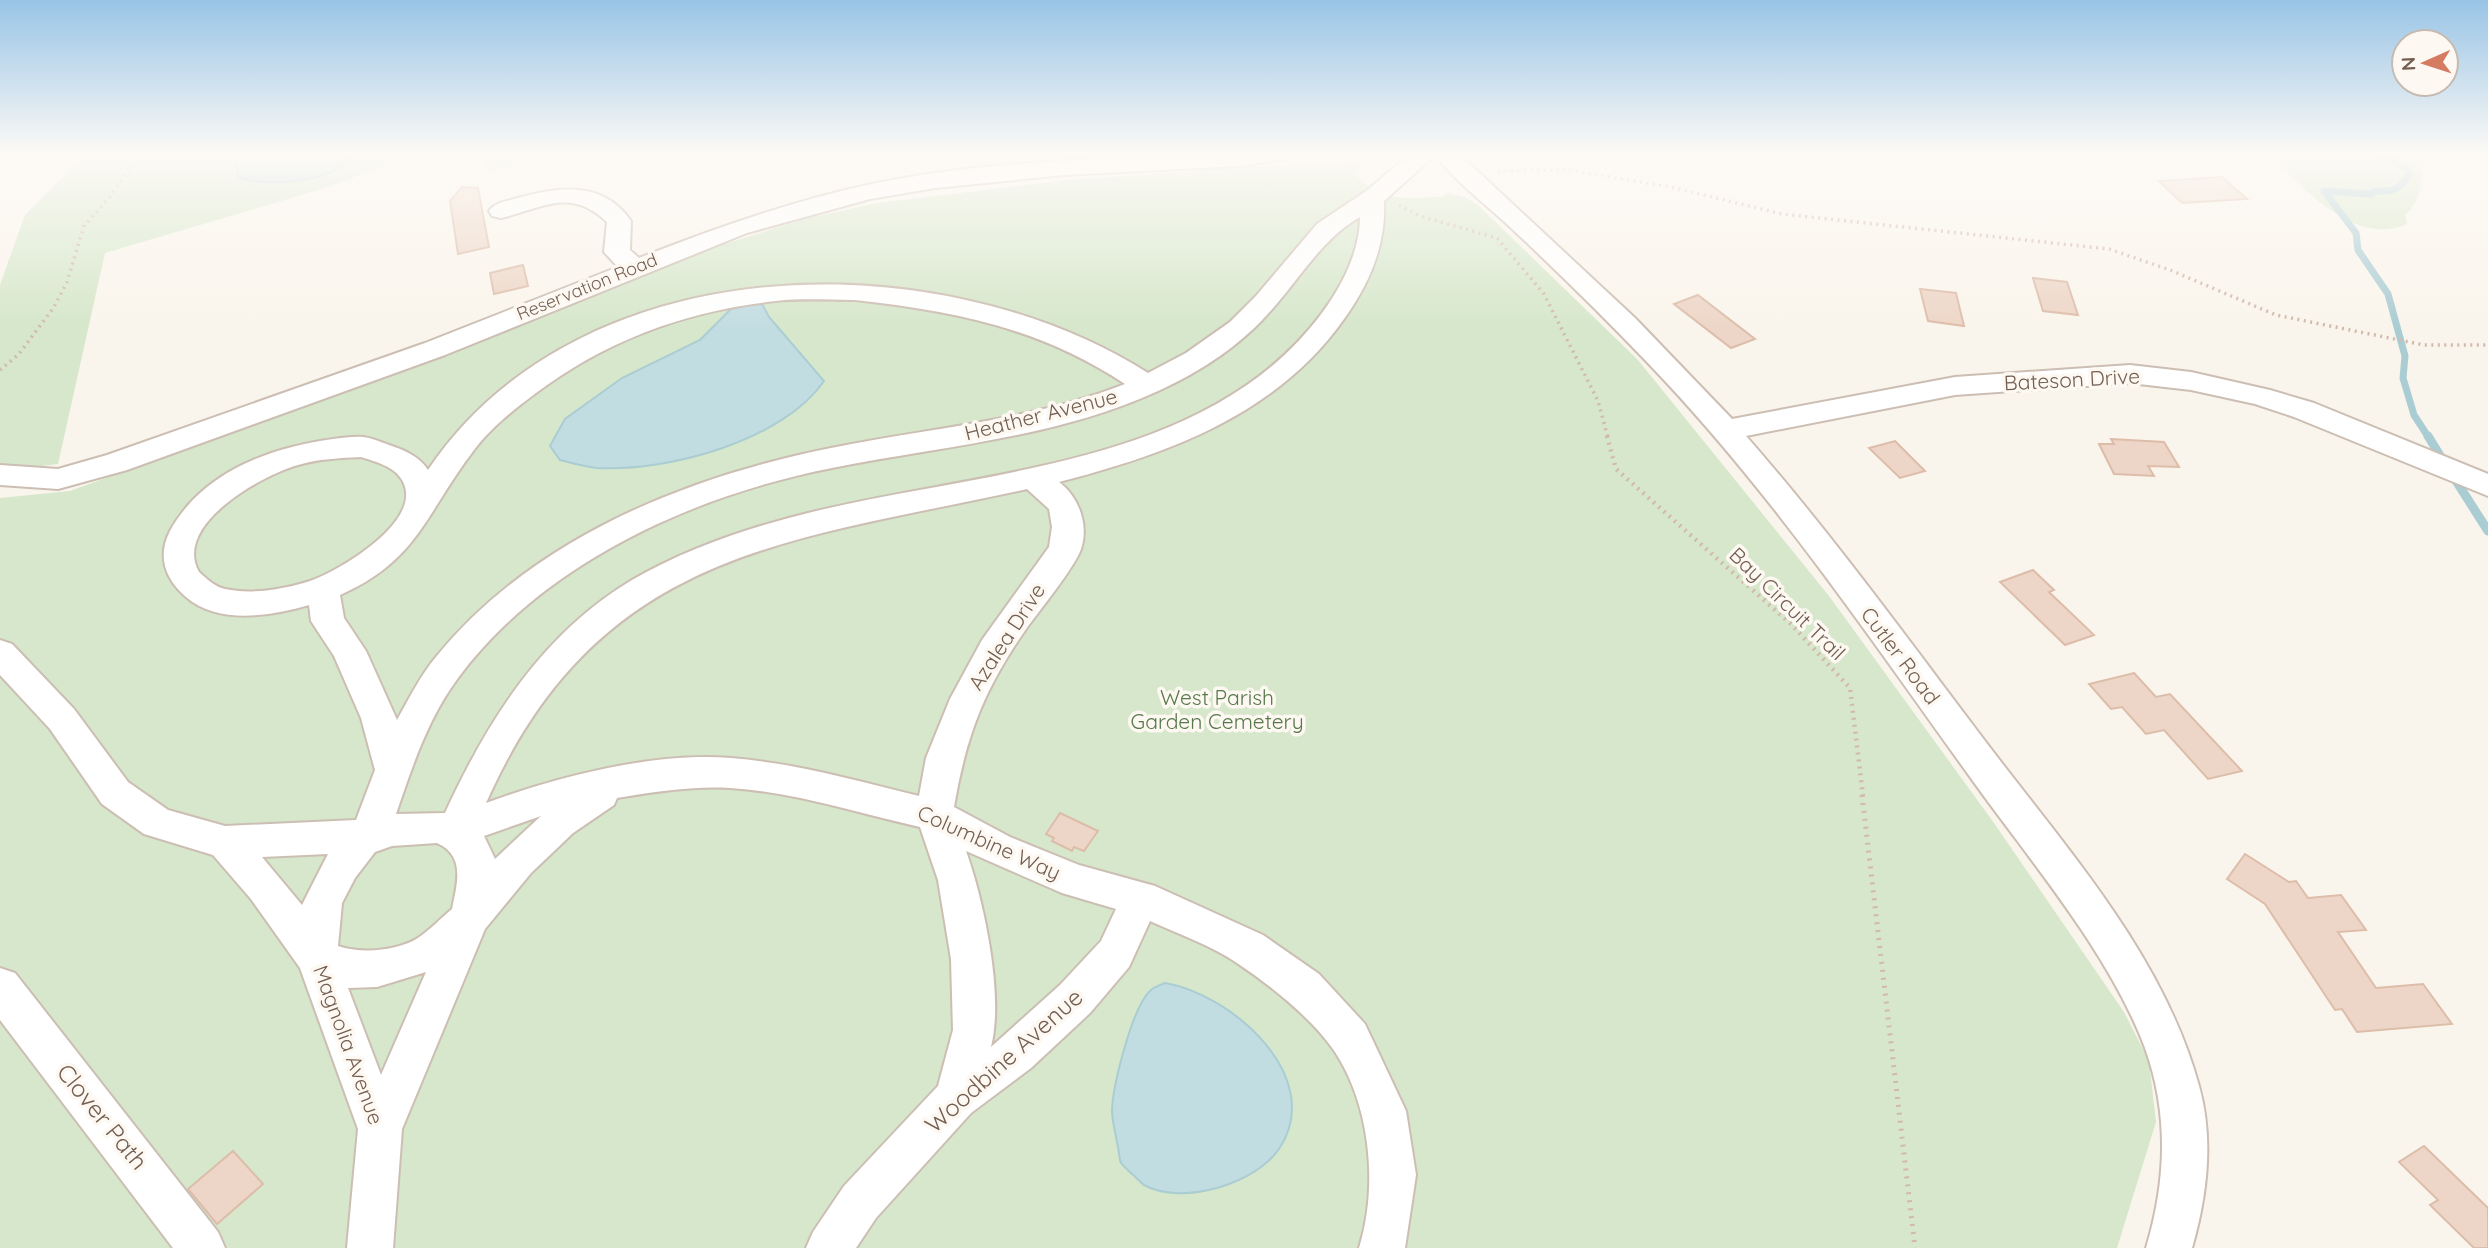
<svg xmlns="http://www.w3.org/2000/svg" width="2488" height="1248" viewBox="0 0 2488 1248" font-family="Quicksand,sans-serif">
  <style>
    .green { fill: #d6e7cb }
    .water { fill: #c2dde2; stroke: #aaccd3; stroke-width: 2 }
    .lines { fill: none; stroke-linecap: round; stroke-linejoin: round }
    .stream-far1 { stroke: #aaccd3; stroke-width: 7 }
    .stream { stroke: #aaccd3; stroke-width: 9 }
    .building { fill: #edd6c7; stroke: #ddbda9; stroke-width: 2 }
    .minor-casing { stroke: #ccbeb3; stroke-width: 4 }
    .path-far2 { stroke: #d2b9aa; stroke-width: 3.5; stroke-dasharray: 2 4.5; stroke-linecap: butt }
    .path-far1 { stroke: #d2b9aa; stroke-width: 4.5; stroke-dasharray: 2 5; stroke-linecap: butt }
    .path { stroke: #d2b9aa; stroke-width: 5; stroke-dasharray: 2 6; stroke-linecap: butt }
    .minor { fill: #fff; fill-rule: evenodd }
    .labels { text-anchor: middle; stroke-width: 7; stroke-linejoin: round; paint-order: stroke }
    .far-street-label { font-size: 18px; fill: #735e51; stroke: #fdf9f2 }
    .street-label { font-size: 21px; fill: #735e51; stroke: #fdf9f2 }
    .park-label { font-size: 21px; fill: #57784b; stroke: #fdf9f2 }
    .near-street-label { font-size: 24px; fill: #735e51; stroke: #fdf9f2 }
  </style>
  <rect width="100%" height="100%" fill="#faf5ec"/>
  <path class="green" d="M86,154H419L322,189L105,253L58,464L34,467L0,465V285L25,215Z
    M484,154H575L487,172Z
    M2268,154H2416L2421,156C2424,176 2422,201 2405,215L2407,224C2355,248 2302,186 2268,154Z
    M1364,163L1354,175C1362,179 1364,184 1371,188C1394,202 1416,197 1442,197L1447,193L1465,197L1479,206L1638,360L1829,596L1994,823L2124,1012L2149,1061L2156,1122L2117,1248H0V498L70,491L447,354L683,257L808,218L877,203L1068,180L1249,167Z"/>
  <path class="water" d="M235,154H353C333,185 269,186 238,178Z
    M762,304L769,317L824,381C783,441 666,472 597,468C585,467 572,463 560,460L550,446L565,419L622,378L700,340L731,309L746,305Z
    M1165,983C1231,994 1327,1077 1279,1149C1255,1184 1182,1206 1144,1185C1140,1182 1136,1177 1132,1174C1129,1171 1123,1166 1121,1163C1119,1159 1119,1151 1118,1147C1116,1135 1112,1122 1112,1110C1113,1086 1132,1006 1151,990C1154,987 1161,985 1165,983Z"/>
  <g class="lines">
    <path class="stream-far1" d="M2377,154L2407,168L2409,174C2400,190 2392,192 2374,191L2372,194L2324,191L2356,233L2358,250L2388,294L2405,356L2403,378L2414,415L2429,438"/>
    <path class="stream" d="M2428,436L2444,462
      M2453,476L2488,531"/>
  </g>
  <path class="building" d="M2222,177L2247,199L2182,203L2159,181Z
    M462,187L478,188L489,247L458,254L450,201Z
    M523,265L528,286L494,294L490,273Z
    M2033,278L2067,282L2078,315L2043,311Z
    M1920,289L1956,293L1964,326L1928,321Z
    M1698,295L1755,339L1731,348L1674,304Z
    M2111,439L2164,442L2179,467L2148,466L2154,476L2114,474L2099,444H2114Z
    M1895,441L1925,471L1900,478L1869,448Z
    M2033,570L2054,590L2049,592L2094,635L2065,645L2000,582Z
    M2134,673L2156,697L2170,694L2242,771L2208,779L2164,730L2146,734L2122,707L2111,709L2089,684Z
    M1060,813L1098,831L1084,851L1074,847L1072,851L1052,841L1054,838L1046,834Z
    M2245,854L2289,882L2296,881L2308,898L2341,895L2366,930L2338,932L2376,988L2423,984L2452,1024L2357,1032L2342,1009L2335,1010L2265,904L2227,879Z
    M2424,1146L2488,1208V1248H2474L2430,1205L2438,1200L2399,1162Z
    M233,1151L263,1184L217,1224L188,1189Z"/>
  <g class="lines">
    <defs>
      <path id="minor" d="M1211,154H1287L1283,159L1240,166L1064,175L935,188L870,199L747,233L445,355L127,470L58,489L0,485V465L58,469L107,455L425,343L618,267L604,252L607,222C570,187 543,208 501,218L492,216L489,211C495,202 508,201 518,198C559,186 604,181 631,221L630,250L639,258C713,229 789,202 867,185C979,161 1097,159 1211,154Z
        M1410,154H1459L1635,318L1732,419L1955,377L2130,365L2191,372L2270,390L2314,403L2488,474V496L2294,417L2255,404L2191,390L2130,383L1955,395L1746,436C1831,533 1907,638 1985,741C2065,847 2163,954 2199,1086C2214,1139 2207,1196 2192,1248H2146C2166,1182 2169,1114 2145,1048C2110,954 2031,862 1973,781C1870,638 1771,491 1648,363C1603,316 1556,270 1508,225C1484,203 1455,181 1435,155L1384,201C1386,245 1370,283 1344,319C1276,415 1168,454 1059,482C1079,497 1089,525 1081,549C1075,567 1039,611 1026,629C984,689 966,736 954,807L1010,837L1079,865L1155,886L1263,935L1319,974L1365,1024L1406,1111L1416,1175L1405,1248H1359C1378,1187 1371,1107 1335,1052C1313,1019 1270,985 1237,963C1211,945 1178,934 1150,921L1129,967L1090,1013L1031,1068L971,1113L876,1218L856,1248H806L813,1232L844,1186L938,1086L953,1030L951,959L938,880L920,827C857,813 794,792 730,788C691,786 655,792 617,798L614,805L573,833L531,873L485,929L402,1129L393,1248H347L358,1129L300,968L251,899L213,855L144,834L102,804L50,729L0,675V640L12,644L74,709L128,782L168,810L225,826L356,820L375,770L361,718L334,656L311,621L309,605C272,616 218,625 186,597C165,579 157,556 170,531C200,476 261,451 320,441C334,439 350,436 363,437C372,438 381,442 389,445C404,450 419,456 428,470C579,246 936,239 1148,373L1186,353L1230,322L1256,296L1317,224L1365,192ZM1360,217C1360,251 1342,286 1322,313C1208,467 982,470 812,512C750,527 687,548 632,580C542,634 488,720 445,813L396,814C412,767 428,718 458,678C544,562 695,495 832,468C942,446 1056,438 1158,391C1202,371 1243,344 1274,307C1302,275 1323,238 1360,217ZM855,300C955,311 1040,328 1125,384C1030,421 929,428 831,448C685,477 532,539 436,657C420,676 409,699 397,720L366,651L344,618L340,595C417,561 425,515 471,454C489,429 512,411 536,393C606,340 689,310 776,301C802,298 829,300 855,300ZM361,457C376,462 394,466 402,480C426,520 339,571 310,581C285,589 251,595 225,589C215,587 207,579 199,572C172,525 262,475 298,465C318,459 340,458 361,457ZM1027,489L1049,509L1052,527L1049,547L982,640L950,699L926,758L919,796C857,781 795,763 731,758C654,752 559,776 486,803C599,548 788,542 1027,489ZM541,816L495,859L484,836ZM437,843C466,856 457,884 452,909C441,918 430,930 418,938C397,951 361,954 338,946L342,903L355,878L375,852L392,846ZM966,851L1062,893L1116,909L1101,941L1060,985L991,1047C1004,995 984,902 966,851ZM328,854L302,905L262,857ZM426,972L381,1075L348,988L377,987Z
        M0,968L15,973L218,1232L225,1248H173L0,1020Z"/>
    </defs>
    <use href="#minor" class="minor-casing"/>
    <path class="path-far2" d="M1498,171L1568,170L1671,187L1782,214L2109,249L2170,270L2276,315L2424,345H2488
      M1399,205L1420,216L1497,238L1544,294L1598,401L1608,438
      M0,370L19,354L54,307L67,282L84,226L109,198L129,169L148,154"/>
    <path class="path-far1" d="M1607,436L1616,469L1791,624L1850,688L1863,796"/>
    <path class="path" d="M1862,795L1915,1248"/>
    <use href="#minor" class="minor"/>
  </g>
  <linearGradient id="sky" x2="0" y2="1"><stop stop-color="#99c4e6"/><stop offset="0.47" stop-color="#fdfaf6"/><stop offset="1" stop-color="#fdfaf6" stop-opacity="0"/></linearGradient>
  <rect width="2488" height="328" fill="url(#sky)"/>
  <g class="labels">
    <g class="far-street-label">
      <text transform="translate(587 287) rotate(-22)" y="6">Reservation Road</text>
    </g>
    <g class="street-label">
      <text transform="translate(2072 380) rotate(-3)" y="7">Bateson Drive</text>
      <text transform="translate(1041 415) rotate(-14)" y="7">Heather Avenue</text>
      <text transform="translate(1787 604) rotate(44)" y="7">Bay Circuit Trail</text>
      <text transform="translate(1007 637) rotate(-57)" y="7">Azalea Drive</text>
      <text transform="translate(1900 656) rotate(53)" y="7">Cutler Road</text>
      <text transform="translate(989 843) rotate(24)" y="7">Columbine Way</text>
      <text transform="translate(348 1045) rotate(70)" y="7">Magnolia Avenue</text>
    </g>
    <g class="park-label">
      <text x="1217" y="705">West Parish<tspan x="1217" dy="24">Garden Cemetery</tspan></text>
    </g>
    <g class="near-street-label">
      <text transform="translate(1004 1061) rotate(-42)" y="8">Woodbine Avenue</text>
      <text transform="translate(102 1117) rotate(51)" y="8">Clover Path</text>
    </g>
  </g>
  <g transform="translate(2425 63) rotate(267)"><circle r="33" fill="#fdf9f2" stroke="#c6bbb2" stroke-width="2"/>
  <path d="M0-5L12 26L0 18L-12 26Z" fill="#d47b61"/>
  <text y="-10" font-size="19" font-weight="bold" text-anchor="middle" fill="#735e51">N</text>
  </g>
</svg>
